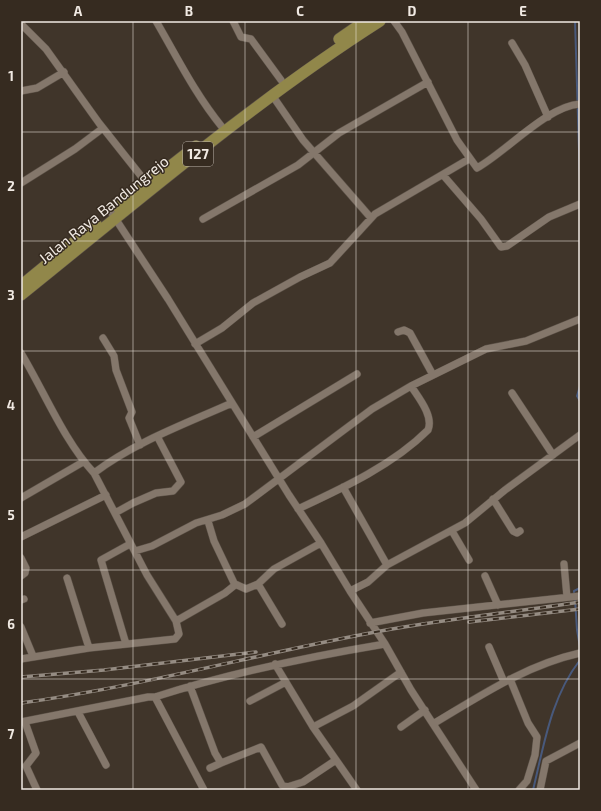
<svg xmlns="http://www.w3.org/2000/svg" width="601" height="811" viewBox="0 0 601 811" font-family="'Exo 2',sans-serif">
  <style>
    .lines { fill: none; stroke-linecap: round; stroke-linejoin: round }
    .stream { stroke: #48597c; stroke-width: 2 }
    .street-casing { stroke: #5c5248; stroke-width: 8 }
    .primary-casing { stroke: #5c5248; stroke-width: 12 }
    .street { stroke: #84776b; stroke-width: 7 }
    .primary { stroke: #91874a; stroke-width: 11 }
    .rail-casing { stroke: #958c83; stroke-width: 3.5 }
    .rail { stroke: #362b20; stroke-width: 2; stroke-dasharray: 6; stroke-linecap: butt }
    .grid { fill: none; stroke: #f1eae3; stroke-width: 1; stroke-opacity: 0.55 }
    .labels { text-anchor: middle; stroke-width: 3; stroke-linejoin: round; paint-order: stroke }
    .shield { fill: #362b20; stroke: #b9b1a8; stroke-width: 1 }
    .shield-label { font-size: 14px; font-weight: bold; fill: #f1eae3 }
    .street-label { font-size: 15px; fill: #f1eae3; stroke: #362b20 }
    .neatline { fill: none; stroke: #f1eae3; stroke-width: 1.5 }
    .grid-label { font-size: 13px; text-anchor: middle; font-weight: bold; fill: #f1eae3 }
  </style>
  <rect width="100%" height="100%" fill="#40352a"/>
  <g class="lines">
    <path class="stream" d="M575,21L580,182
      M580,386L577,396L580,401
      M574,595V591L580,588
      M575,599L577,630L580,647
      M533,790C544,745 551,697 580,660"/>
    <defs>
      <path id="street" d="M156,21C177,57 195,94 222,127
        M233,21L241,37L251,39L281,80
        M394,21L402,32L457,140L477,168C506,152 547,106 580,104
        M21,24L46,49L99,123L149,186
        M512,43L525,65L548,117
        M21,91L37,88L64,72
        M272,95L303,140L371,218
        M443,175L481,219L501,247L507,246L549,217L580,204
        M21,183L75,149L103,128
        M111,212L168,299L289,495L321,543L350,591L385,644L411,690L476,790
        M203,219L298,165L339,133L428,82
        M398,332L404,330L410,333L433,375
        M103,338L114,356L116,370L132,412L129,418L140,445
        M195,344L222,328L253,303L300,277L330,263L375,214L469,159
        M21,353C44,391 64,441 94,473L147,575L176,621L179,634L175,639L89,648L21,659
        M512,393L553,455
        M253,437L357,374
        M94,473C135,442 185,424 232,403
        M343,487L387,565
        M21,498L83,462
        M493,499L513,531L517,533L520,531
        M298,509C343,488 393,465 428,430C434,416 418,397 411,386
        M115,513L133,503L156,493L173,491L181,482L157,436
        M452,531L469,560
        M21,537L106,495
        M135,551L152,546L196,523L222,515L245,504L372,409L411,386L486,349L526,341L580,319
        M21,558L26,568L25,573L21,576
        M564,564L567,597
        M485,576L498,605
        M67,578L89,648
        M235,584L246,589L258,584L282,624
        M258,584L274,569L321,543
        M350,591L368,582L387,565L465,523L505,490L580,435
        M21,600L24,599
        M176,621L225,593L235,585L214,541L208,521
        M370,623L423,613L580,596
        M21,627L33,656
        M126,644L101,560L130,544
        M489,647L504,682
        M275,664L313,727L357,790
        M510,679L528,723L537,737L535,755L527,781L519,790
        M190,686L215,753L221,763L261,747L282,785L287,787L303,782L336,760
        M155,697L204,790
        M250,701L286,682
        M78,712L106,765
        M21,722L148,697H155C230,673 307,657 385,644
        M25,722L36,753L26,766L37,790
        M433,724C480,696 526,665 580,653
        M313,727L353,706L401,672
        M401,727L425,710
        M210,768L221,763
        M540,790L546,761L580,743"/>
      <path id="primary" d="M339,39L365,21
        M118,207L196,146
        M23,284L96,224
        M21,295C138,201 253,102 380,21"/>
    </defs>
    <use href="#street" class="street-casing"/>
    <use href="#primary" class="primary-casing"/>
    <use href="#street" class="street"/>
    <use href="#primary" class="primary"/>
    <defs>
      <path id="rail" d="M469,622L580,609
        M21,677L104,670L256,652
        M21,703C137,687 250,656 365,634C436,620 508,613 580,602"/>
    </defs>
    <use href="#rail" class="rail-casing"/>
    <use href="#rail" class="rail"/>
  </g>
  <path class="grid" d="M133,21V790M245,21V790M356,21V790M468,21V790M21,132H580M21,241H580M21,351H580M21,460H580M21,570H580M21,679H580"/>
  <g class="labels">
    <rect class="shield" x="183" y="142" width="30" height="24" rx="3"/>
    <g class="shield-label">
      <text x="198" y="159">127</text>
    </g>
    <g class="street-label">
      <text transform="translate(104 210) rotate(-39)" y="5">Jalan Raya Bandungrejo</text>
    </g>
  </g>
  <rect width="601" height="811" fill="none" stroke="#362b20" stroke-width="44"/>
  <rect x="22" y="22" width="557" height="767" class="neatline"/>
  <g class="grid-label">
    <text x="78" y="16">A</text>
    <text x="189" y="16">B</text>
    <text x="300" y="16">C</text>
    <text x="412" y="16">D</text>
    <text x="523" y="16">E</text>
    <text x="11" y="81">1</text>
    <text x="11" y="191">2</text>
    <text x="11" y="300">3</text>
    <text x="11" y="410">4</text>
    <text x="11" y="520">5</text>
    <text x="11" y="629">6</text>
    <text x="11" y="739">7</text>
  </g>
</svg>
